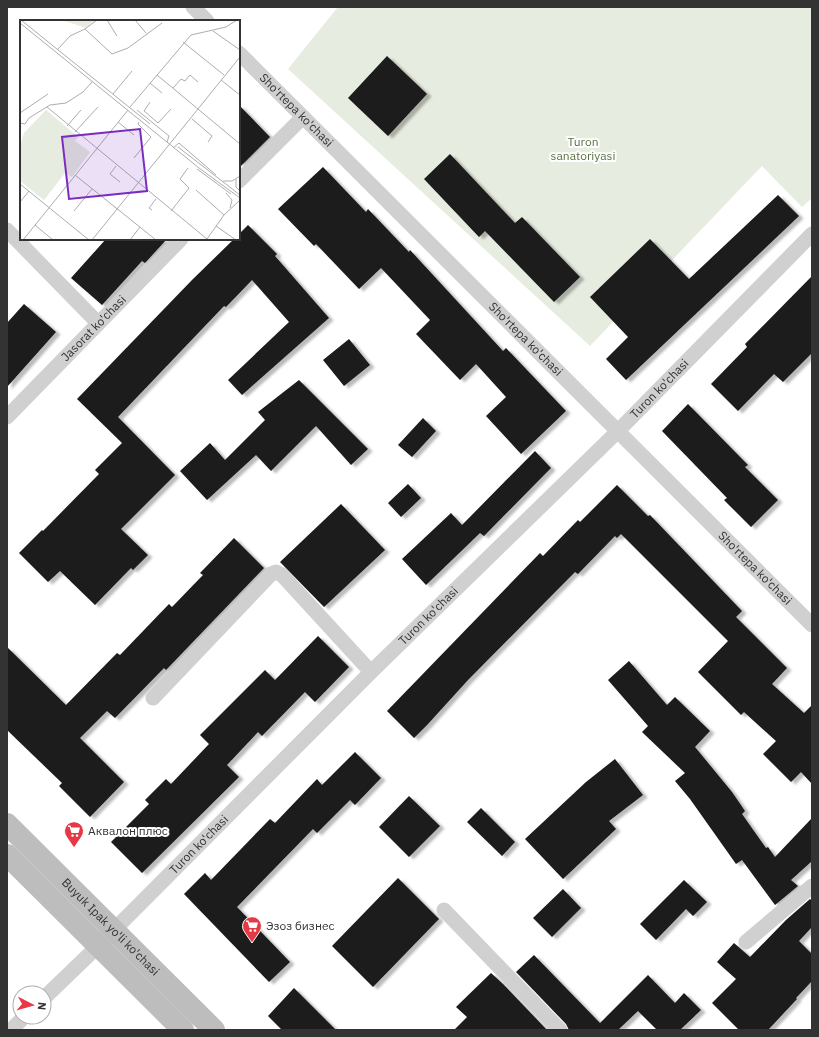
<svg xmlns="http://www.w3.org/2000/svg" width="819" height="1037" viewBox="0 0 819 1037" font-family="'IBM Plex Sans',sans-serif">
  <style>
    .green { fill: #e6ecdf }
    .building { fill: #1a1a1a; filter: url(#shadow) }
    .lines { fill: none; stroke-linecap: round; stroke-linejoin: round }
    .street { stroke: #d0d0d0; stroke-width: 15 }
    .secondary { stroke: #bdbdbd; stroke-width: 22 }
    .labels { text-anchor: middle; stroke-width: 4; stroke-linejoin: round; paint-order: stroke }
    .street-label { font-size: 12px; fill: #333; stroke: #fff }
    .park-label { font-size: 12px; fill: #56703f; stroke: #fff }
    .poi-label { font-size: 12px; fill: #333; stroke: #fff; text-anchor: start }
    .inset-road { fill: none; stroke: #adadad; stroke-width: 1 }
    .view { fill: #7b2cbf; fill-opacity: 0.15; stroke: #7b2cbf; stroke-width: 2 }
    .inset-edge { fill: none; stroke: #333; stroke-width: 2 }
  </style>
  <defs>
    <filter id="shadow"><feDropShadow dx="4.5" dy="2.5" stdDeviation="1" flood-color="#0004"/></filter>
  </defs>
  <rect width="100%" height="100%" fill="#fff"/>
  <path class="green" d="M338,7H812V198L802,207L762,166L590,346L288,69Z"/>
  <path class="building" d="M387,56L427,94L388,136L348,98Z
    M239,105L270,137L239,168Z
    M450,154L515,223L522,217L580,277L554,302L485,231L479,237L424,179Z
    M323,167L366,212L368,209L409,252L410,250L503,351L506,348L566,411L521,454L486,416L506,397L476,364L460,380L416,334L430,320L381,268L359,289L316,244L314,246L278,209Z
    M778,195L799,216L626,380L606,359L628,337L590,297L650,239L689,279Z
    M248,225L277,254L275,256L329,318L242,395L228,380L289,322L252,280L226,307L224,306L118,417L175,475L121,529L148,555L133,570L131,568L95,605L60,571L48,582L19,553L42,530L43,531L99,474L95,470L122,443L77,399L192,280L234,239H239V234Z
    M106,239H167L145,263L142,261L102,305L71,278Z
    M812,276V353L783,382L774,374L738,411L711,384L747,347L745,344Z
    M24,304L56,332L7,387V323Z
    M349,339L370,365L344,386L323,360Z
    M299,380L368,449L351,465L316,426L271,471L256,455L207,500L180,471L210,443L225,460L265,420L258,412Z
    M688,404L748,465L745,467L778,500L751,527L724,500L727,498L662,431Z
    M423,418L436,431L412,457L398,445Z
    M535,451L551,468L484,536L480,533L426,585L402,559L451,513L462,525Z
    M408,484L421,498L401,517L388,503Z
    M617,485L648,516L650,515L742,611L736,617L787,668L772,684L804,713L812,705V784L801,772L791,782L763,754L776,741L744,712L741,715L698,672L728,641L621,534L617,538L615,536L578,574L575,572L468,680L428,724L414,738L387,711L540,553L543,556L578,520L580,522Z
    M341,504L385,550L324,607L280,562Z
    M234,538L264,568L166,670L164,668L115,718L107,711L80,738L124,782L90,817L59,786L62,783L7,730V647L66,705L117,653L120,655L169,604L172,607L203,575L200,573Z
    M318,636L349,667L315,702L305,692L262,736L258,732L227,765L239,777L142,873L111,842L149,804L145,800L166,779L171,784L209,744L200,735L265,670L275,680Z
    M629,661L667,705L675,697L710,731L695,747L732,792L745,811L742,814L766,848L768,847L775,857L812,818V861L791,880L798,886L775,905L742,860L736,864L690,799L675,781L685,773L642,732L648,726L608,680Z
    M355,752L381,778L355,805L350,800L317,833L313,829L237,907L290,962L269,982L184,894L205,873L211,880L270,819L275,823L317,779L322,785Z
    M615,759L643,795L609,821L616,829L563,879L525,839L586,782Z
    M409,796L440,826L409,857L379,827Z
    M481,808L515,842L502,856L467,822Z
    M398,878L439,919L373,987L332,946Z
    M684,880L707,902L693,916L686,909L656,940L640,924Z
    M563,889L581,908L552,937L533,918Z
    M810,899L812,901V927L799,941L812,954V981L796,998L797,999L768,1030H739L712,1003L736,979L717,962L734,943L750,957L786,920Z
    M534,955L600,1023L648,975L675,1003L684,993L701,1010L680,1030H657L638,1011L618,1030H569L566,1024L516,972Z
    M491,973L503,984L547,1030H454L467,1017L456,1007Z
    M294,988L336,1030H282L268,1016Z"/>
  <g class="lines">
    <g class="street">
      <path d="M193,7L207,21"/>
      <path id="s1" d="M239,53L812,625"/>
      <path d="M239,181L303,117"/>
      <path d="M7,230L98,323"/>
      <path id="s2" d="M7,417L181,239"/>
      <path d="M153,698L271,574L276,572L282,575L371,672"/>
      <path d="M444,910L560,1030"/>
      <path d="M746,942L812,886"/>
      <path id="s3" d="M44,998L98,946L371,672L617,432L812,234"/>
      <path d="M11,1030L24,1017"/>
    </g>
    <g class="secondary">
      <path id="s4" d="M7,824L214,1030"/>
      <path d="M7,855L183,1030"/>
    </g>
  </g>
  <defs>
    <symbol id="supermarket-pin" viewBox="-11 -11 22 30"><path d="M0 17L-7.5 6A9.5 9.5 0 1 1 7.5 6Z" fill="#e63946" stroke="#fff"/><path d="M-6-5.5h2.5l.6 2H6L4.5 2H-2.5L-4.4-4H-6ZM-1.5 3.2a1.3 1.3 0 1 0 .1 0ZM3 3.2a1.3 1.3 0 1 0 .1 0Z" fill="#fff"/></symbol>
  </defs>
  <g fill-rule="evenodd">
    <use href="#supermarket-pin" x="63" y="820" width="22" height="30"/>
    <use href="#supermarket-pin" x="241" y="915" width="22" height="30"/>
  </g>
  <g class="labels">
    <g class="street-label">
      <text dy="4" stroke="none"><textPath href="#s1" startOffset="81">Sho'rtepa ko'chasi</textPath></text>
      <text dy="4" stroke="none"><textPath href="#s2" startOffset="124">Jasorat ko'chasi</textPath></text>
      <text dy="4" stroke="none"><textPath href="#s1" startOffset="405">Sho'rtepa ko'chasi</textPath></text>
      <text dy="4" stroke="none"><textPath href="#s3" startOffset="866">Turon ko'chasi</textPath></text>
      <text dy="4" stroke="none"><textPath href="#s1" startOffset="729">Sho'rtepa ko'chasi</textPath></text>
      <text dy="4" stroke="none"><textPath href="#s3" startOffset="542">Turon ko'chasi</textPath></text>
      <text dy="4" stroke="none"><textPath href="#s3" startOffset="218">Turon ko'chasi</textPath></text>
      <text dy="4" stroke="none"><textPath href="#s4" startOffset="146">Buyuk Ipak yo'li ko'chasi</textPath></text>
    </g>
    <g class="park-label">
      <text x="583" y="146">Turon<tspan x="583" dy="14">sanatoriyasi</tspan></text>
    </g>
    <g class="poi-label">
      <text x="88" y="835">Аквалон плюс</text>
      <text x="266" y="930">Эзоз бизнес</text>
    </g>
  </g>
  <g transform="translate(20 20)">
    <rect width="220" height="220" fill="#fff"/>
    <path d="M42,0H75L66,8ZM26,90L58,117L55,121L70,132L52,157L45,153L24,180L0,161V126L4,113Z" fill="#e6ecdf"/>
    <path class="inset-road" d="M1,0L130,104M87,0L97,16M115,0L126,13M0,3L179,148L220,178M65,9L92,34L108,28L142,3M193,11L220,30M163,22L204,55M38,29L50,16L65,9L77,0M137,55L220,124M201,60L220,75M130,63L142,73M153,68L161,59L165,61L170,55L178,62M93,74L112,51M130,82L124,91L138,103L151,89M27,87L187,219M110,87L171,15L206,7L217,0M117,90L149,116L147,122M0,93L28,74M172,99L192,116L188,122M98,102L114,115M0,103L5,104L9,98L30,85L46,83L63,72L72,62M47,106L61,90M55,112L78,87M158,127L220,175M153,128L159,123L196,155M114,138L131,117L118,104L119,102M96,146L90,154L100,162M177,149L211,174M55,155L136,220M216,159V167L220,171M203,161H212L220,156M0,164L69,220M176,170L204,195M206,173L212,180L210,188M0,182L9,171M132,190L129,188L136,179M54,191L72,169M151,191L169,168L160,159L168,148M15,205L33,220M196,206L216,220M187,219L204,195L220,180M3,220L108,90M72,220L220,37M110,220L120,207"/>
    <path class="view" d="M120,109L127,171L49,179L42,117Z"/>
    <rect width="220" height="220" class="inset-edge"/>
  </g>
  <rect width="819" height="1037" fill="none" stroke="#333333" stroke-width="16"/>
  <g transform="translate(32 1005) rotate(96)"><circle r="19" fill="#ffffff" stroke="#adadad"/>
  <path d="M0-3L7 15L0 10L-7 15Z" fill="#e63946"/>
  <text y="-6" font-size="11" font-weight="bold" text-anchor="middle" fill="#333333">N</text>
  </g>
</svg>
